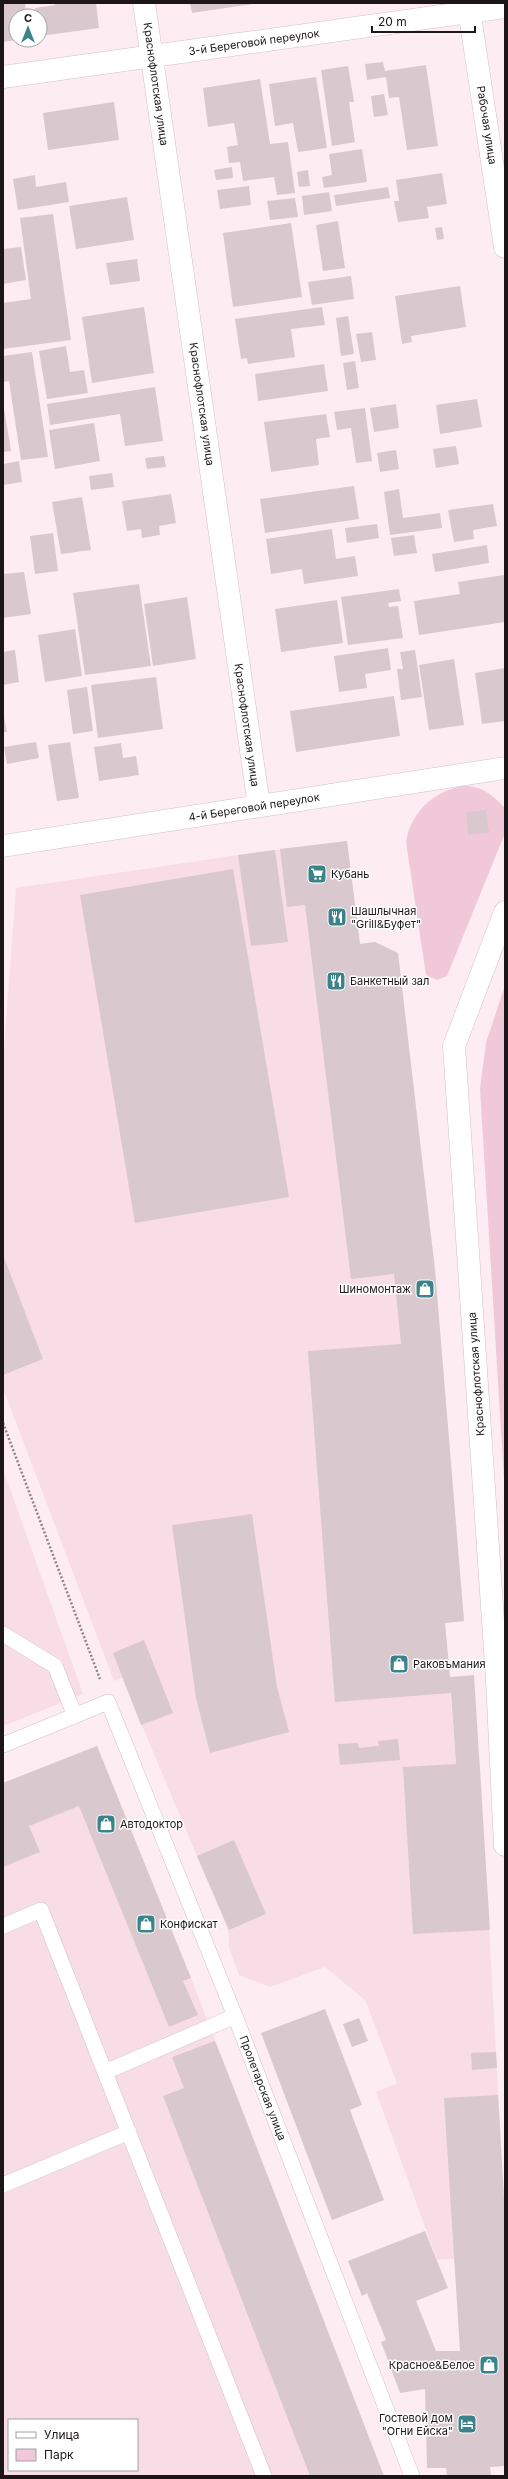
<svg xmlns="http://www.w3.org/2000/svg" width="508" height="2479" viewBox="0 0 508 2479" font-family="Inter,sans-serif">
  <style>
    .built { fill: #f8dde7; fill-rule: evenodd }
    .green { fill: #f1c8d8 }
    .building { fill: #dac8cf }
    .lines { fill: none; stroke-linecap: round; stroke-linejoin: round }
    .service-casing { stroke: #d2c0c7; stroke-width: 16 }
    .minor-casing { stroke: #d2c0c7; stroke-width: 23 }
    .tertiary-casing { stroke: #d2c0c7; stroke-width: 23 }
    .path { stroke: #918489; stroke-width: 2.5; stroke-dasharray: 2 2; stroke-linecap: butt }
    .service { stroke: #fff; stroke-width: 15 }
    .minor { stroke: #fff; stroke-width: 22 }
    .tertiary { stroke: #fff; stroke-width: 22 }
    .labels { text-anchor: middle; stroke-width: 3; stroke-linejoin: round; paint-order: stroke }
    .street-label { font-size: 11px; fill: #1c1618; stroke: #fff }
    .poi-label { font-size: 11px; fill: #1c1618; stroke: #fff; text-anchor: start }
  </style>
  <rect width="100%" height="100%" fill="#feecf3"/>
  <path class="built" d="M347,841L360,944L375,942L398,953L435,1270L464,1621L445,1623L456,1764L480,1762L505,2216L454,2259L437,2260L376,2092L397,2083L365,2000L325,1967L270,1987L239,1975L229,1948L228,1930L122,1678L114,1681L3,1388V1063L16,888L238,855Z
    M3,1469L83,1694L3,1726Z
    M97,1746L191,1978L384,2476H3V1783ZM9,2420H137V2470H9Z"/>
  <path class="green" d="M462,786C482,786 492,794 505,808V833L447,976L437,980L426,975L406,842C411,812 433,792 462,786Z
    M505,985V1496L480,1089L486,1043Z"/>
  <path class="building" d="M3,3H25L26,16H16V40L3,42Z
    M54,3H96L99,28L40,36V16L28,15L36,14L35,8L55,5Z
    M190,3H253V4L192,13Z
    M383,62L385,71L426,65L438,146L407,150L399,97L389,98L386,77L367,80L365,64Z
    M348,66L354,102H349L355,142L332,146L321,70Z
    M316,77L327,148L298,152L293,123L275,126L269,84Z
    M260,79L270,144L288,142L295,193L277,195L274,177L243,181L240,162L229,163L227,147L238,145L234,123L208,127L203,88Z
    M384,94L388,115L374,117L371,96Z
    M114,102L119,140L48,150L43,113Z
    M362,149L367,182L324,188L322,177L332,175L329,154Z
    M232,167L233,178L216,180L214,170Z
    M308,170L310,186L299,187L297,172Z
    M442,173L447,204L427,207L429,218L398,222L394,201H399L396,180Z
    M35,175L36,187L66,182L69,202L18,210L13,179Z
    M249,186L251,205L220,209L217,190Z
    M388,187L390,198L336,206L334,195Z
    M329,192L332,211L304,215L302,196Z
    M127,197L134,240L76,249L69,206Z
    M295,198L298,217L270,220L267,201Z
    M53,214L71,340L3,349V303L31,299L20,218Z
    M338,221L345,268L323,271L316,225Z
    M291,223L302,297L233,307L223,233Z
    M442,227L444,239L437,240L435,228Z
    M21,247L26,280L3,284V249Z
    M137,259L140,281L110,285L106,263Z
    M351,276L354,299L312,305L308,282Z
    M460,286L466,327L411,336L412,342L402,344L395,296Z
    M144,307L154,373L92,383L82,317Z
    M322,307L325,325L291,329L295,357L248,364L247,358L241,359L235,319Z
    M348,316L354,354L341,356L336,318Z
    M372,332L376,360L361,362L356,334Z
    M66,346L70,372L84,370L88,393L47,399L39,351Z
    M32,352L48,457L21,460L9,381L3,382V356Z
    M355,361L359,388L347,390L343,363Z
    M324,364L328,391L258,401L255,374Z
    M155,387L163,441L125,446L120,414L50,425L47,404Z
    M477,399L482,427L440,434L436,405Z
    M3,402L11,451L3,452Z
    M396,404L399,428L374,432L370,408Z
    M365,408L372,461L356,463L351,428L337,430L334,412Z
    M326,414L330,437L316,439L319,465L271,472L264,422Z
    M94,423L100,461L55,469L49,430Z
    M456,446L459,464L436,468L433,449Z
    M396,450L399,469L380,472L377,453Z
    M164,456L166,467L147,469L145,458Z
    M19,461L22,482L3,485V464Z
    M112,473L114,487L91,490L89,476Z
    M354,486L359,519L265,533L260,499Z
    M399,489L403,518L440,513L442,528L390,535L384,492Z
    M171,494L176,523L159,526L160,535L142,538L141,529L127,531L122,501Z
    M82,497L91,550L61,554L52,502Z
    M493,504L497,526L473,530L474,539L454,542L448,510Z
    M377,524L379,538L347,543L345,528Z
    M332,529L336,559L355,556L358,576L304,584L302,569L271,574L266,539Z
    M53,533L58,571L35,574L30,536Z
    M414,535L417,553L394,556L391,538Z
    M487,545L489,563L435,572L432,554Z
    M24,572L31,614L3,618V574Z
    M504,575L505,622L419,635L414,601L460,594L458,582Z
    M139,584L151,666L85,675L73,593Z
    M399,589L401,601L388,603L389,607L398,606L403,638L348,645L341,597Z
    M187,597L196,659L153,666L144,604Z
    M337,600L343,643L281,652L275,609Z
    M75,629L82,676L45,682L38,635Z
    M388,648L391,670L365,674L367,688L339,692L334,656Z
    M15,650L19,682L3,685V652Z
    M415,650L422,697L401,700L397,669H403L400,652Z
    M454,659L464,725L429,730L419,665Z
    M505,668V721L482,724L475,673Z
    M156,677L163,729L98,738L91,685Z
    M87,687L93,731L73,734L67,690Z
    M394,696L400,736L296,752L290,711Z
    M3,713L7,732H3Z
    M36,742L39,758L7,764L4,747Z
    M70,742L79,798L57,801L48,745Z
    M121,743L123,758L136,756L139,775L99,781L94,747Z
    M486,810L489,833L468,835L466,812Z
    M347,841L360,944L375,942L398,953L435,1270L464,1621L445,1623L450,1677L474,1675L490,1930L413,1934L403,1767L456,1764L451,1693L335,1702L308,1351L401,1344L394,1274L351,1279L305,905L287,907L280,849Z
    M275,850L288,942L251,946L238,855Z
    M233,869L289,1197L135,1223L80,895Z
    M3,1255L43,1359L3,1375Z
    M252,1514L277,1687L289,1732L210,1753L196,1698L172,1525Z
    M144,1640L173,1713L141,1725L113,1653Z
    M398,1739L400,1760L340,1765L338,1744L358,1743L359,1748L379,1746L378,1741Z
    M97,1746L191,1978L183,1981L198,2015L169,2027L79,1806L29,1826L40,1852L3,1867V1783Z
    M234,1840L266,1914L229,1930L197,1856Z
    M325,2009L362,2105L350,2110L384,2200L332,2220L261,2033Z
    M359,2018L368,2041L352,2047L343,2024Z
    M215,2041L227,2071L384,2476H310L163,2096L184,2088L172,2057Z
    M496,2052L497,2068L472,2070L471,2053Z
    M498,2095L505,2216V2466L490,2467L491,2476H447L446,2468H427L425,2389L400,2393L381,2342L386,2340L367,2293L362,2296L348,2261L425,2231L448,2288L416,2301L436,2351H460L444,2098Z"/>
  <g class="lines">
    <defs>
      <path id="service" d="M3,1634L55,1666L75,1716
        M3,1745L108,1702L235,2016L412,2476
        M3,1926L41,1910L264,2476
        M105,2072L235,2016
        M3,2185L129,2132"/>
      <path id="minor" d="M144,3L259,806
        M3,77L505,7
        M3,846L505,768"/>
      <path id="tertiary" d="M468,3L505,247
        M505,912L454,1046L497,1680L505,1845"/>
    </defs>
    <use href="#service" class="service-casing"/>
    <use href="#minor" class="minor-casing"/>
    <use href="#tertiary" class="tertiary-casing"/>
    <path class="path" d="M3,1423L100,1679"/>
    <use href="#service" class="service"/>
    <use href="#minor" class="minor"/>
    <use href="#tertiary" class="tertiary"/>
  </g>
  <defs>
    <symbol id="supermarket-square" viewBox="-11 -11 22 22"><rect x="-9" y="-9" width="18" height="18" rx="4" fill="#3b838a" stroke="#fff"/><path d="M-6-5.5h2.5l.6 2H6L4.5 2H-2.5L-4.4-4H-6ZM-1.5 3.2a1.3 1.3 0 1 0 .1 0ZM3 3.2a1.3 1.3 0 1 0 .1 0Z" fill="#fff"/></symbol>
    <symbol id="restaurant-square" viewBox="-11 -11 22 22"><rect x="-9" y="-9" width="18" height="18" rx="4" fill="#3b838a" stroke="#fff"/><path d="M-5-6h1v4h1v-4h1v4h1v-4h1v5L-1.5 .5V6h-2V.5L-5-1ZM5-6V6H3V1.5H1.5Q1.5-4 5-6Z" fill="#fff"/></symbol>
    <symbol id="shop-square" viewBox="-11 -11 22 22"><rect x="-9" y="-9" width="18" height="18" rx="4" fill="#3b838a" stroke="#fff"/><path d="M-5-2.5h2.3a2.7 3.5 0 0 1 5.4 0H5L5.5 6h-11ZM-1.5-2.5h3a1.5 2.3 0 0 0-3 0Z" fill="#fff"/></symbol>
    <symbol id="hotel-square" viewBox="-11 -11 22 22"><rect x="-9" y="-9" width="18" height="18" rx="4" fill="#3b838a" stroke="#fff"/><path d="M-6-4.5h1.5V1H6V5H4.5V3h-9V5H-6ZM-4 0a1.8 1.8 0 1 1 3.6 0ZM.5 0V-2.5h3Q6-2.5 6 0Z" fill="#fff"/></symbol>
  </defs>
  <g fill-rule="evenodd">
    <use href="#supermarket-square" x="306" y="863" width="22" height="22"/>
    <use href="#restaurant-square" x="326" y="906" width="22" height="22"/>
    <use href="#restaurant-square" x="325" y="970" width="22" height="22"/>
    <use href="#shop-square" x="414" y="1278" width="22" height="22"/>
    <use href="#shop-square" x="388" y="1653" width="22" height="22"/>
    <use href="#shop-square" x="95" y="1813" width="22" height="22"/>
    <use href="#shop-square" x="135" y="1913" width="22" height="22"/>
    <use href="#shop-square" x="478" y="2354" width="22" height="22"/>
    <use href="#hotel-square" x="456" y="2413" width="22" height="22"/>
  </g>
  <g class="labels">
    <g class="street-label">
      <text transform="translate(254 42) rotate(-8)" y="4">3-й Береговой переулок</text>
      <text transform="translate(156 84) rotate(82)" y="4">Краснофлотская улица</text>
      <text transform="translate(487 125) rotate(81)" y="4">Рабочая улица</text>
      <text transform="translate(202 404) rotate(82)" y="4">Краснофлотская улица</text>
      <text transform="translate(247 725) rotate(82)" y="4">Краснофлотская улица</text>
      <text transform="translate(254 807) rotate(-9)" y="4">4-й Береговой переулок</text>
      <text transform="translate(476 1374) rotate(-94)" y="4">Краснофлотская улица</text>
      <text transform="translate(263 2088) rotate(69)" y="4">Пролетарская улица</text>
    </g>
    <g class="poi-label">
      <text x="331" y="878">Кубань</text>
      <text x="351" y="915">Шашлычная<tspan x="351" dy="13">"Grill&amp;Буфет"</tspan></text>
      <text x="350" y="985">Банкетный зал</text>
      <text x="411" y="1293" text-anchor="end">Шиномонтаж</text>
      <text x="413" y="1668">Раковъмания</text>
      <text x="120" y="1828">Автодоктор</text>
      <text x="160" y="1928">Конфискат</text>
      <text x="475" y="2369" text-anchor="end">Красное&amp;Белое</text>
      <text x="453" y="2422" text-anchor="end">Гостевой дом<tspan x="453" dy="13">"Огни Ейска"</tspan></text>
    </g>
  </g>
  <rect width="508" height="2479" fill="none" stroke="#1c1618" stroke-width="8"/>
  <rect x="8" y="2419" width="130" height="52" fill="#ffffff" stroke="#a4a2a3"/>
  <rect x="16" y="2432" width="20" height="6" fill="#ffffff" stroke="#a4a2a3"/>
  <text x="44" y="2439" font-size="12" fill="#1c1618">Улица</text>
  <rect x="16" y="2449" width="20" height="12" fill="#f1c8d8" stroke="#a4a2a3"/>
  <text x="44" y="2459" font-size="12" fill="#1c1618">Парк</text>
  <g transform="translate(28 28)"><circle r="19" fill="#ffffff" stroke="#a4a2a3"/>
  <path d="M0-3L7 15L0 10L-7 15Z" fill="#3b838a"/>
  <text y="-6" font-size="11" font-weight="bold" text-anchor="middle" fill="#1c1618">С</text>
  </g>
  <path d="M372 26v6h103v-6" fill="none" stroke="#1c1618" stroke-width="2"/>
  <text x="378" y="26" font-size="12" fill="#1c1618" stroke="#ffffff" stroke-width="3" paint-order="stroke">20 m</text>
</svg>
